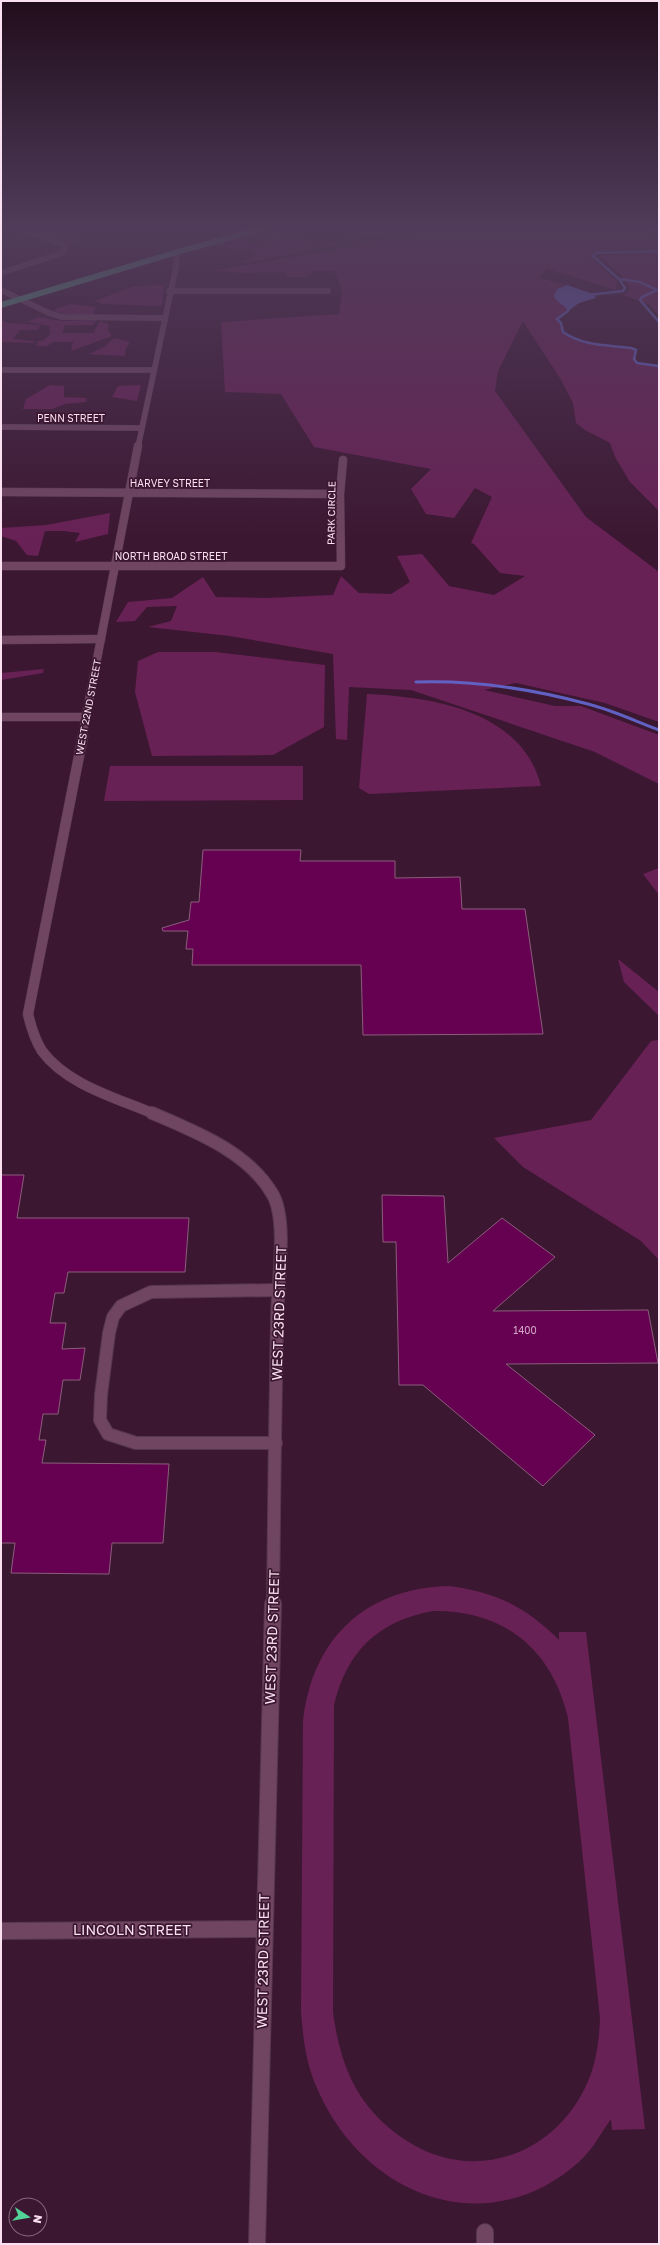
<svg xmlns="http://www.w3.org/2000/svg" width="660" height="2245" viewBox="0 0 660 2245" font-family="'Golos Text',sans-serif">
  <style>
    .green { fill: #682155; fill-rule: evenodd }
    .water { fill: #6061c2 }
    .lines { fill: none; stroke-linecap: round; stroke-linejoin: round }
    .stream-far1 { stroke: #6061c2; stroke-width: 2.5 }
    .stream { stroke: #6061c2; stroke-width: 3 }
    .building { fill: #650150; stroke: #8b5e7c }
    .minor-far3-casing { stroke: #56374d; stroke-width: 6 }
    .minor-far2-casing { stroke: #56374d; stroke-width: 9 }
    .minor-far1-casing { stroke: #56374d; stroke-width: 14 }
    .minor-casing { stroke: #56374d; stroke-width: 18 }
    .tertiary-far4-casing { stroke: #56374d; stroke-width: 6 }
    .tertiary-far3-casing { stroke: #56374d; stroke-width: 9 }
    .tertiary-far2-casing { stroke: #56374d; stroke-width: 11 }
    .tertiary-far1-casing { stroke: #56374d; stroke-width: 14 }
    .tertiary-casing { stroke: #56374d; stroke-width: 18 }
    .trunk-casing { stroke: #56374d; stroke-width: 6 }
    .minor-far3 { stroke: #6f4561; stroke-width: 5.5 }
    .minor-far2 { stroke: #6f4561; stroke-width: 8 }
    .minor-far1 { stroke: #6f4561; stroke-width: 12 }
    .minor { stroke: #6f4561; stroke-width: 16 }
    .tertiary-far4 { stroke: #6f4561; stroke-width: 5.5 }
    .tertiary-far3 { stroke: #6f4561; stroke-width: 8 }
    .tertiary-far2 { stroke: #6f4561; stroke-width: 10 }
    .tertiary-far1 { stroke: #6f4561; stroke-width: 12 }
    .tertiary { stroke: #6f4561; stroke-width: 16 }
    .trunk { stroke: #52a680; stroke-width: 5.5 }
    .labels { text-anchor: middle; stroke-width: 3.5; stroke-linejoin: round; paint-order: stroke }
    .far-street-label { font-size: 10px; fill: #fae0f0; stroke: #3c1732 }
    .number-label { font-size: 10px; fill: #d5a8c8 }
    .near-street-label { font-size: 14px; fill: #fae0f0; stroke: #3c1732 }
  </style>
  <rect width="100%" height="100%" fill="#3c1732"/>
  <path class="green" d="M376,224H432V225L358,239L349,237L372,230L368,228Z
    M455,225H642L644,231L659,236V250L631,249L590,253L591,258L617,281L616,290L547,269L539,278L567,285L561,286L556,301L566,305L568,311L557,319L561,323L562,330C581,349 606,343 631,348L636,350L634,359L637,363L659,366V511L630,482L615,457L610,443L585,430L576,423L573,403L561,380L523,321L498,371L495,391L586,517L659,572V722L605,703L516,683L484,690L555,706H581L659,735V784L595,752L411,690L349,687L347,740L336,739L333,654L230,636L148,627L171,621L177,606L147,607L135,621L116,622L128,602L172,598L203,577L216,597L267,598L333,595L341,576L359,593L391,594L410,582L397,556L422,554L449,586L494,595L525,576L500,573L474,544L471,543L492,497L475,488L454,518L426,514L411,489L431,469L314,447L281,394L225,392L221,322L339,314L342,292L335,271H313L307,277H286V272L244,273L210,271L321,252Z
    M44,228L77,240L78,241L69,245L39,234V229Z
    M280,231L316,246L332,242L340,244L247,263L241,262L258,254L251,251L216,246C220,244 226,240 231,239C245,237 254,251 271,243L251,236Z
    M659,252V316L650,305L624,295L631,289L622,276L598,256Z
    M164,285L162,306L103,304L94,301L135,286Z
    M71,304L96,307L93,315L64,314L53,310Z
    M39,317L62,321L96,320L93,325H65L62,333H93L100,321L109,324L108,330L112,336L71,351L73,342H53L47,346H36L38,341H43L50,334V326L27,322Z
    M1,320L8,323L41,325L37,330H20L13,339L34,341L33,343L1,342Z
    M114,338L130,342L125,350V356L89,354L104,347Z
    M50,385L64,386V397L86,398V402L65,404L52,409H23L26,399Z
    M141,385L137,401L112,397L118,386Z
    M110,513L108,534L75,542L80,533L64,531H45L38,556L27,555L16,541L1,536V528L46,525Z
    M158,652H215L325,665L324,727L273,755L152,756L135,692L138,661Z
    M44,669L43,673L1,680V673Z
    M367,694C433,697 522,711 541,786L369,794L359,788Z
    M110,766H303V800L104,801Z
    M659,868V895L643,874Z
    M618,959L659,992V1016L624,982Z
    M659,1040V1260L641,1241L523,1167L494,1138L591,1120L651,1041Z
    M449,1586C496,1592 526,1607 559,1640V1632H586L645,2129L612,2130L611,2119C601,2133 593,2149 580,2161C487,2245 363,2196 317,2088C306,2064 303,2038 301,2011L303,1722C312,1639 365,1588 449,1586ZM433,1611C504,1610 552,1649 568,1718L600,2018C599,2042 596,2066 585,2088C551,2157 472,2183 407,2141C383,2126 363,2104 351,2079C341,2057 336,2035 333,2012L334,1705C347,1651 378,1621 433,1611Z"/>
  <path class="water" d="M567,285L593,294L596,298L579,303L568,311C565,304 556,303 554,296L557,289Z"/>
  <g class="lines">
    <path class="stream-far1" d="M651,224L647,229L659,233
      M620,279L640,282L657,290
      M657,290L642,297L640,300L659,322
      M588,295L623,291L625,288L619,279L593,256L596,253L659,251
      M570,305L568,311L557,319L561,323L563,332C583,346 607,345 631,348L636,350L634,359L637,363L659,366"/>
    <path class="stream" d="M416,682C473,680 532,689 588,704C612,710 635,721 659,730"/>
  </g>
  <path class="building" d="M203,850H301L300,861H395V878L460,877L462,909H525L543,1034L363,1035L361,965H192L193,949H186L188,931H163L162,928L189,920L191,902H199Z
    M1,1175H24L17,1218H189L185,1272H68L64,1293H55L50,1323H66L62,1349L85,1348L80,1380H63L58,1414H43L39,1440H46L42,1463L169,1464L163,1543H112L109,1574L11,1573L15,1543H1Z
    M382,1195L444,1196L448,1263L502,1218L555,1257L493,1311L648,1310L658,1363L506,1364L595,1435L543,1486L423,1385H399L396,1242H383Z"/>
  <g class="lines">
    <defs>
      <path id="minor-far3" d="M1,273L62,253L65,248L64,245L8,224
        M1,290L49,313L62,317L164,318
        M169,291H328
        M1,370H153
        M1,427L141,428"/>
      <path id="minor-far2" d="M1,492L340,494
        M1,566H341L340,494L343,460
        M1,640L101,639
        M1,717H86"/>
      <path id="minor-far1" d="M276,1443H136L108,1434L100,1420L101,1395L109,1333L113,1317L121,1306L151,1292L278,1290"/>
      <path id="minor" d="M1,1931L264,1929
        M485,2232V2244"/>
      <path id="tertiary-far4" d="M138,447L176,267L177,252"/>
      <path id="tertiary-far3" d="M82,737L138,446"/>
      <path id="tertiary-far2" d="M83,736L28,1014C31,1027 35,1040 42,1051C67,1085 117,1098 154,1114"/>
      <path id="tertiary-far1" d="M152,1113C194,1131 249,1152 273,1195C288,1222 277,1288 277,1321C275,1416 274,1510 273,1605"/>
      <path id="tertiary" d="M257,2244L273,1604"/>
      <path id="trunk" d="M1,305L177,252L279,224"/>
    </defs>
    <use href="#minor-far3" class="minor-far3-casing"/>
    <use href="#minor-far2" class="minor-far2-casing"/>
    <use href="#minor-far1" class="minor-far1-casing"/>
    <use href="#minor" class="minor-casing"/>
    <use href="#tertiary-far4" class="tertiary-far4-casing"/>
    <use href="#tertiary-far3" class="tertiary-far3-casing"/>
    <use href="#tertiary-far2" class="tertiary-far2-casing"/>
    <use href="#tertiary-far1" class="tertiary-far1-casing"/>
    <use href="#tertiary" class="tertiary-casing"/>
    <use href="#trunk" class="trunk-casing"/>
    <use href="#minor-far3" class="minor-far3"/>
    <use href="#minor-far2" class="minor-far2"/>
    <use href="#minor-far1" class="minor-far1"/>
    <use href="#minor" class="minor"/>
    <use href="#tertiary-far4" class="tertiary-far4"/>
    <use href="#tertiary-far3" class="tertiary-far3"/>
    <use href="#tertiary-far2" class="tertiary-far2"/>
    <use href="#tertiary-far1" class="tertiary-far1"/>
    <use href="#tertiary" class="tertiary"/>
    <use href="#trunk" class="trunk"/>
  </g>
  <linearGradient id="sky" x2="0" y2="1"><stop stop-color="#210d1c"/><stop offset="0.42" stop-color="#503c5a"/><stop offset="1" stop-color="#503c5a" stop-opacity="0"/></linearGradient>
  <rect width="660" height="539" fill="url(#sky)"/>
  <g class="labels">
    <g class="far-street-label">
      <text x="71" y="422">PENN STREET</text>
      <text x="170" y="487">HARVEY STREET</text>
      <text transform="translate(331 513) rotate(-89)" y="4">PARK CIRCLE</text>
      <text x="171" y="560">NORTH BROAD STREET</text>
      <text transform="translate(88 707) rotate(-79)" y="4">WEST 22ND STREET</text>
    </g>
    <g class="number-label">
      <text x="525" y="1334">1400</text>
    </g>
    <g class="near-street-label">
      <text transform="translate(279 1313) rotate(-88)" y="5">WEST 23RD STREET</text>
      <text transform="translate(272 1637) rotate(-88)" y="5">WEST 23RD STREET</text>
      <text x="132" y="1935">LINCOLN STREET</text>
      <text transform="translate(263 1961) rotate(-89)" y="5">WEST 23RD STREET</text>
    </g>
  </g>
  <rect width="660" height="2245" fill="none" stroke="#fae0f0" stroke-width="4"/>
  <g transform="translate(28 2217) rotate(102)"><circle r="19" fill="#3c1732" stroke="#88677e"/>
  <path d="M0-3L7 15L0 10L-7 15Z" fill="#52d397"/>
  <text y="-6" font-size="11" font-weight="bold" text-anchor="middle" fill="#fae0f0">N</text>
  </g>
</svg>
